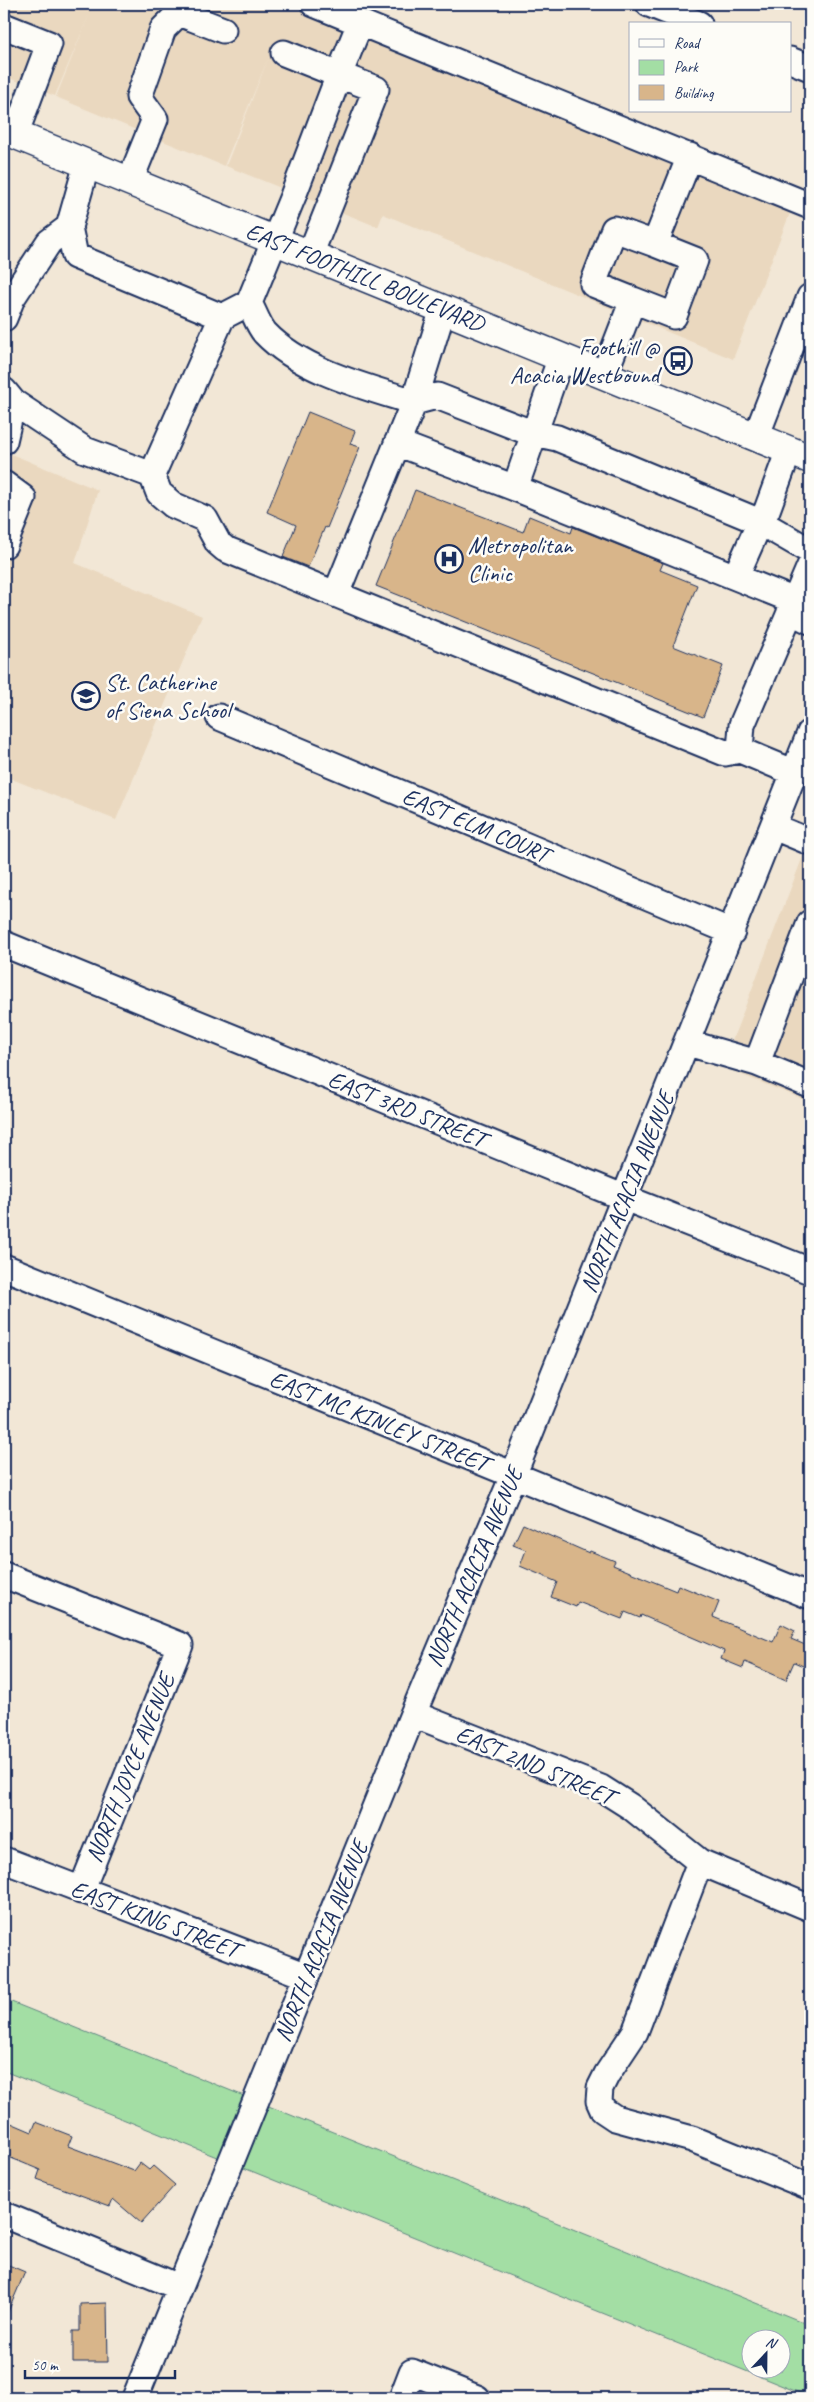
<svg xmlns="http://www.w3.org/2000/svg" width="814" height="2402" viewBox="0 0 814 2402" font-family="Caveat,sans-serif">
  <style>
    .built { fill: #ead8bf }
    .green { fill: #a3dea4; stroke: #5f8681; fill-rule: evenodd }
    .building { fill: #d8b58a; stroke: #1b2f5e }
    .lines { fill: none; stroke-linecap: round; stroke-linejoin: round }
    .minor-casing { stroke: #1b2f5e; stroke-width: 29 }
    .major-casing { stroke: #1b2f5e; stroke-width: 31 }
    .minor { stroke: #fdfcf7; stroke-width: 25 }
    .major { stroke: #fdfcf7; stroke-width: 28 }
    .labels { text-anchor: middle; stroke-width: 5; stroke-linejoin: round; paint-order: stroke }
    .street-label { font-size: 24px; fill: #1b2f5e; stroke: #fdfcf7 }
    .poi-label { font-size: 24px; fill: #1b2f5e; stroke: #fdfcf7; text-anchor: start }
  </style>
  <rect width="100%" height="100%" fill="#f2e7d6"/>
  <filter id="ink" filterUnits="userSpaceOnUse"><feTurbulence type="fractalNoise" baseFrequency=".02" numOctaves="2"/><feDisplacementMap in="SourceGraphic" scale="10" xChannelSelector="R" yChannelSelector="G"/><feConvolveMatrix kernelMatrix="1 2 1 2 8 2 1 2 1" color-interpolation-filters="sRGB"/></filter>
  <g filter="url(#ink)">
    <path class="built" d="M4,4H336L799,190L733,359L383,214L378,227L226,166L269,56L224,166L56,97L89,15L55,96L4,76Z
      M4,451L98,490L75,563L202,616L116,820L4,776Z
      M810,838V1102L722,1067Z"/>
    <path class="green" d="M4,1999L810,2325V2397L4,2071ZM752,2340H782V2370H752Z"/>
    <path class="building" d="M308,412L355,431L350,444L360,447L327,528L325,527L308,567L283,557L296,525L267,512Z
      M415,490L523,532L529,516L571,533L573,527L663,563L660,570L697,585L673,646L723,666L703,717L376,586Z
      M523,1524L589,1553L590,1551L615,1561L613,1565L676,1591L678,1585L719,1602L713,1617L773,1642L781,1624L795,1631L791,1639L810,1647V1669L794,1662L786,1680L745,1662L743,1668L721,1659L724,1651L641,1615L640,1618L625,1612L622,1619L578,1602L576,1607L551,1597L557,1582L520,1566L526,1550L513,1545Z
      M4,2120L32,2132L36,2122L72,2136L68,2146L134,2171L140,2163L149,2170L153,2166L175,2185L141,2223L113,2199L110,2206L37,2179L40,2170L4,2155Z
      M4,2263L25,2272L4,2321Z
      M107,2303L108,2362H73V2331H80V2304Z"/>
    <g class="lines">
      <defs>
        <path id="minor" d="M314,4L810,206
          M649,4L699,24
          M4,26L49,44L15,135
          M284,53L339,75L360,23
          M790,60L810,68
          M87,164L69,227L75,256L222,317
          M130,181L155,119L139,97L163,29L179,13L223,30
          M633,300L593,284L614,229L655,244
          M249,303C254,312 258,325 265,333C301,371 366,387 414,402L443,309
          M4,318L12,298L49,242L69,227
          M604,375L633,300L674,316L695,260L655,244L690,156
          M4,391L13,402L4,441
          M13,402L85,450L152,475L222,317L249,303L293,196L339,75L376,89L310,255
          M756,437L810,297
          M397,443L515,488L561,357
          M152,475L159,493L173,505L205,519L218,543L225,549L725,753L740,750
          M4,484L23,498L4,545
          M515,488L795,601
          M736,576L760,522L767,510L789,450
          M336,594L414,402L437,396L529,432L557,438L760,522L810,551
          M790,611L810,621
          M219,717L732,932
          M795,773L740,750L742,725L810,566
          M774,827L810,842
          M4,944L625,1198L810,1271
          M688,1043L757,1063L810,1085
          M757,1063L810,923
          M4,1267L810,1596
          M4,1575L180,1645L81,1891
          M413,1714L601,1788L631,1807L700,1862L810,1908
          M4,1860L306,1976
          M700,1862L635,2032L607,2074L600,2088L599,2101L603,2110L615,2118L692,2139L810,2187
          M4,2215L179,2287
          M135,2398L413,1714L513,1476L810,733
          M402,2398L412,2372L477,2398"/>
        <path id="major" d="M4,130L810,459"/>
      </defs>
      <use href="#minor" class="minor-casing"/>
      <use href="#major" class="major-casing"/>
      <use href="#minor" class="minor"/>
      <use href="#major" class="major"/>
    </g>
  </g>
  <defs>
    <symbol id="bus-ring" viewBox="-11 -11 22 22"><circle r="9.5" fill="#fdfcf7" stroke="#1b2f5e" stroke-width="1.5"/><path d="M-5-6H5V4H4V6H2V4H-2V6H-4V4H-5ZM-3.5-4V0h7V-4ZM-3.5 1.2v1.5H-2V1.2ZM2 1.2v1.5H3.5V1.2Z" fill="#1b2f5e"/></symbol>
    <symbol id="hospital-ring" viewBox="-11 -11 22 22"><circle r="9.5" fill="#fdfcf7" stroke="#1b2f5e" stroke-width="1.5"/><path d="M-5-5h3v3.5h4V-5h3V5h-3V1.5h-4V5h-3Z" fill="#1b2f5e"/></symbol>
    <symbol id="school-ring" viewBox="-11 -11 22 22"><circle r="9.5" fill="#fdfcf7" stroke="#1b2f5e" stroke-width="1.5"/><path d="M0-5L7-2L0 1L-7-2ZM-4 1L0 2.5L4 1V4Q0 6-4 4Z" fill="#1b2f5e"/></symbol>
  </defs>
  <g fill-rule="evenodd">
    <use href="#bus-ring" x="662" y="345" width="32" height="32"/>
    <use href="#hospital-ring" x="433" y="543" width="32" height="32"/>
    <use href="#school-ring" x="70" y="680" width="32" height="32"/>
  </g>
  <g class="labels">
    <g class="street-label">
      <text transform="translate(365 277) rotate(22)" y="8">EAST FOOTHILL BOULEVARD</text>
      <text transform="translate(476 825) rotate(23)" y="8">EAST ELM COURT</text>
      <text transform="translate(407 1109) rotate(22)" y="8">EAST 3RD STREET</text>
      <text transform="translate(627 1192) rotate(-68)" y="8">NORTH ACACIA AVENUE</text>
      <text transform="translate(379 1421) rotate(22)" y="8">EAST MC KINLEY STREET</text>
      <text transform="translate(474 1567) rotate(-67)" y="8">NORTH ACACIA AVENUE</text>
      <text transform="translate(535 1765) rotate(23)" y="8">EAST 2ND STREET</text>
      <text transform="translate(130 1768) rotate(-68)" y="8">NORTH JOYCE AVENUE</text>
      <text transform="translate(155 1919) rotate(21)" y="8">EAST KING STREET</text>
      <text transform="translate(321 1941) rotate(-68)" y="8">NORTH ACACIA AVENUE</text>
    </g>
    <g class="poi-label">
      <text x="659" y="355" text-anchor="end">Foothill @<tspan x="659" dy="28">Acacia Westbound</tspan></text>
      <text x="468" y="553">Metropolitan<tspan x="468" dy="28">Clinic</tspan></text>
      <text x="105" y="690">St. Catherine<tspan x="105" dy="28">of Siena School</tspan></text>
    </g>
  </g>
  <rect width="814" height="2402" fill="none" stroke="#fdfcf7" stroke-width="20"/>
  <rect x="10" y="10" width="794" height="2382" fill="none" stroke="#1b2f5e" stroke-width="2" filter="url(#ink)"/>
  <rect x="629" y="22" width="162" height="90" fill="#fdfcf7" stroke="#a3aaba"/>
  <rect x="639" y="39" width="25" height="8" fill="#fdfcf7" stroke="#a3aaba"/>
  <text x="674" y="48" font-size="15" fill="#1b2f5e">Road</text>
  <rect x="639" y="60" width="25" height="15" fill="#a3dea4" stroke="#a3aaba"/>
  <text x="674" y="72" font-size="15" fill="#1b2f5e">Park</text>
  <rect x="639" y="85" width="25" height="15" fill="#d8b58a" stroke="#a3aaba"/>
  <text x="674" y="98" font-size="15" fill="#1b2f5e">Building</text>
  <g transform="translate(766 2354) rotate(22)"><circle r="24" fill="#fdfcf7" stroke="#a3aaba"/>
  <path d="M0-4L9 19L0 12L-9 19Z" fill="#1b2f5e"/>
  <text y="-8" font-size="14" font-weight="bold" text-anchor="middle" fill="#1b2f5e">N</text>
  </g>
  <path d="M25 2370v8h150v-8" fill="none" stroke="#1b2f5e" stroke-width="2.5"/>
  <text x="32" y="2370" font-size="15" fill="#1b2f5e" stroke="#fdfcf7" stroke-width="4" paint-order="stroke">50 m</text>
</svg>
